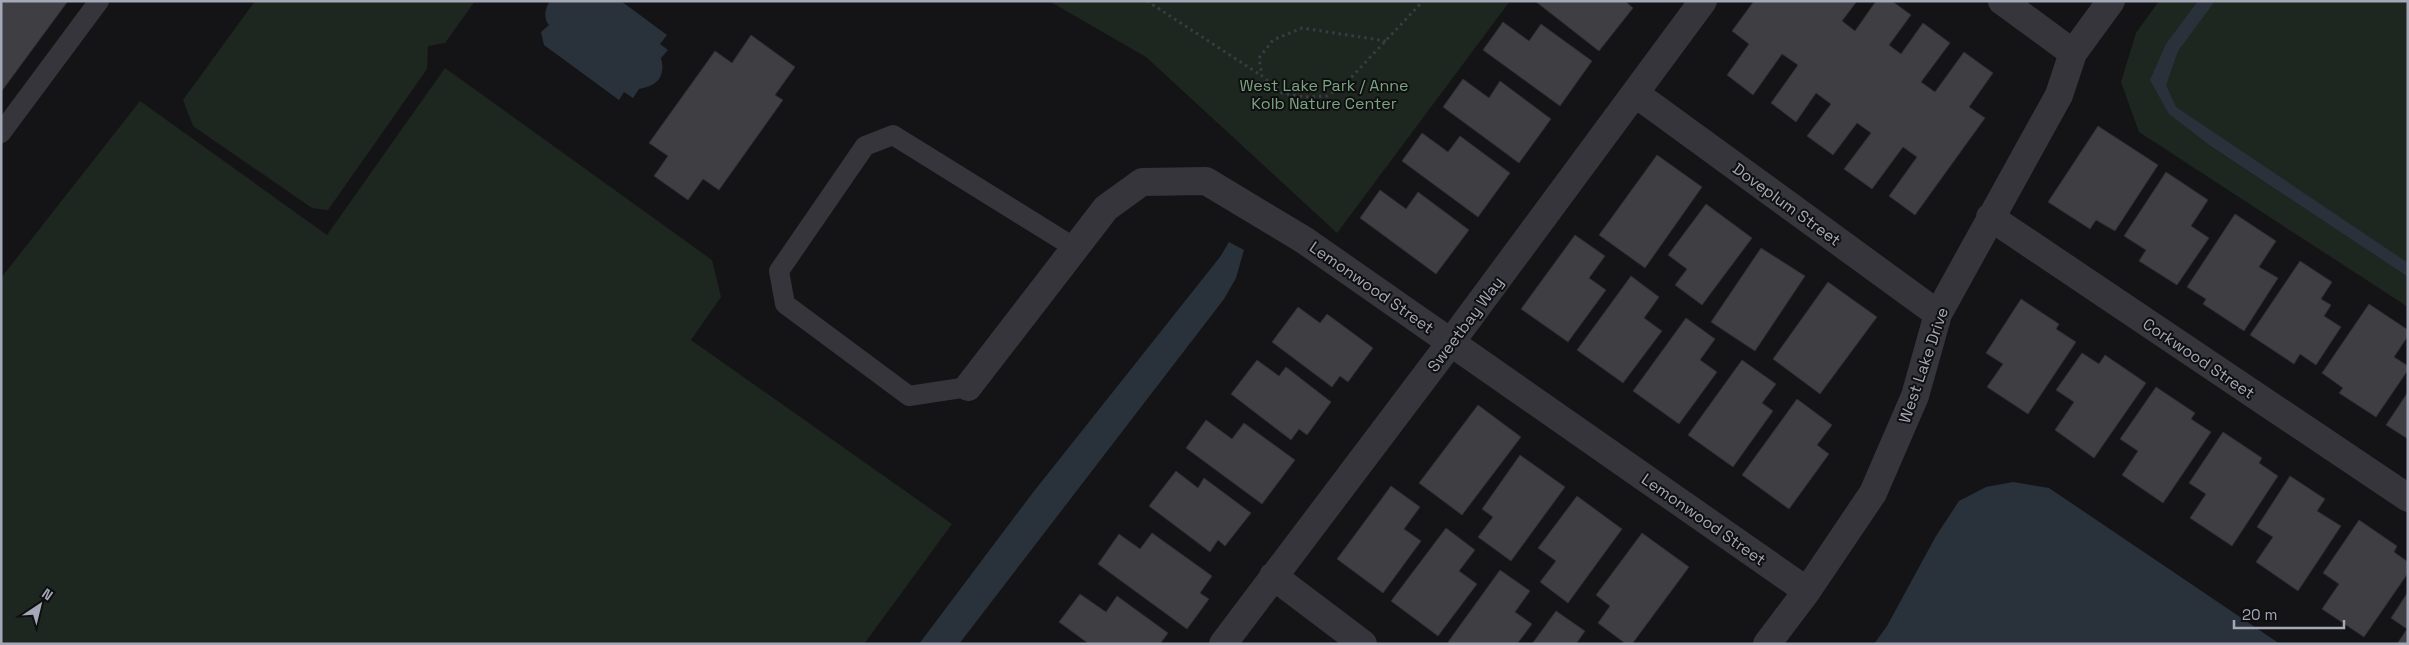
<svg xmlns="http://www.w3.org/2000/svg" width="2409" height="645" viewBox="0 0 2409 645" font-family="'Space Grotesk',sans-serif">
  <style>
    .green { fill: #1e2620 }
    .water { fill: #29323b }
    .building { fill: #3e3e43; stroke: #2e2e32 }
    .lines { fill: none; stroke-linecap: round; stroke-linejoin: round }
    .path { stroke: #3b3c43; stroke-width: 3; stroke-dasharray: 2.5 4; stroke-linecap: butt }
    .lane { stroke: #35353b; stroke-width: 20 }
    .street { stroke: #35353b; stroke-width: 28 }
    .labels { text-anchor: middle; stroke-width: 4; stroke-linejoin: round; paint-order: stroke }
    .park-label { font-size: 16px; fill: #7ba480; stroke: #0f0f11 }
    .street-label { font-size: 16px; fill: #a5a9b7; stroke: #0f0f11 }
  </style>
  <rect width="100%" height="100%" fill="#141416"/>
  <path class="green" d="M255,1H475L445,43L428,46L427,69L328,210L312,208L193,126L183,100Z
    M1049,1H1510L1337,233L1146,57Z
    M2159,1H2408V265L2169,114L2209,145L2408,277V307L2139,132L2121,82L2136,33Z
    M445,68L712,260L721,297L691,340L952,524L864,644H1V278L140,101L327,235Z"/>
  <path class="water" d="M550,1H621L667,35L660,44L668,50L661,58C666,77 657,86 639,89L633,98L624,92L619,100L544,45L541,32L549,25C543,18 545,8 550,1Z
    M2198,1H2215L2178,51L2166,85L2176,107L2408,263V277L2209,145L2169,114L2150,80L2166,44Z
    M1229,242L1244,250L1236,278L1224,299L959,644H919L1031,495L1220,257Z
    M2013,482L2049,488L2280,644H1874L1887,626L1936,536L1959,501L1986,487Z"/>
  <path class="building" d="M1,1H68L1,92Z
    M1535,1H1625L1633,8L1599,51Z
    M1754,1H1857L1842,21L1855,31L1876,1H1892L1911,15L1889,45L1901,54L1923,23L1950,43L1921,82L1935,92L1964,52L1993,73L1969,107L1985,118L1915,215L1889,196L1917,157L1903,147L1872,189L1844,169L1871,133L1857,123L1833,155L1807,136L1831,104L1816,93L1796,122L1771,103L1798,65L1782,54L1753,95L1727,75L1749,44L1732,31Z
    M1503,22L1529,41L1541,24L1592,61L1560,106L1483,50Z
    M751,35L795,67L775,95L783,100L719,190L703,179L688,200L654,176L668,156L649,143L715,51L732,63Z
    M1463,79L1489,98L1500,81L1551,119L1519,163L1443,107Z
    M2098,126L2158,165L2115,231L2096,220L2090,229L2048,202Z
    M1422,133L1448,152L1460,136L1510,173L1478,217L1402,161Z
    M1657,155L1702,187L1645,268L1599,235Z
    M2166,172L2208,200L2191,226L2209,238L2177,285L2139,261L2146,250L2124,236Z
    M1380,190L1406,209L1418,192L1469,230L1436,274L1360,218Z
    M1706,204L1752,238L1702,305L1675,285L1687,269L1668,255Z
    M2235,214L2276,241L2259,267L2278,278L2244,331L2203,304L2206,299L2187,287Z
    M1575,235L1605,256L1589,278L1606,290L1568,342L1521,309Z
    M1761,248L1805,276L1755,351L1711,322Z
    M2300,261L2332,282L2321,299L2331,305L2324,316L2341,327L2316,365L2300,354L2294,364L2250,335Z
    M1631,276L1659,297L1644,318L1662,331L1623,383L1577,350Z
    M1828,282L1877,317L1820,394L1773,359Z
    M2021,299L2059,324L2056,329L2076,342L2028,414L1987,387L2003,364L1986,353Z
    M2369,304L2408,330V336L2394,357L2408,366V370L2376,417L2339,393L2343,388L2322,373Z
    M1298,307L1320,323L1327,314L1373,348L1348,382L1340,376L1332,387L1272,342Z
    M1686,318L1715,339L1700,360L1717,372L1679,424L1633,391Z
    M2082,353L2099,364L2105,355L2146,383L2094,458L2055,430L2074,402L2056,390Z
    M1257,360L1279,376L1286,367L1331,402L1307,435L1299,429L1291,440L1231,394Z
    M1742,360L1776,384L1762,403L1773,411L1733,467L1688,435Z
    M2156,387L2195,413L2191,419L2211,432L2163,503L2122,475L2138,451L2120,439Z
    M2408,392V439L2386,425Z
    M1797,399L1832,425L1817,445L1829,454L1789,509L1742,475Z
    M1478,405L1521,437L1462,515L1419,483Z
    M1206,420L1232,439L1244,423L1295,460L1262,504L1186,448Z
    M2223,432L2262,458L2259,463L2278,476L2232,546L2190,518L2206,494L2189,483Z
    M1520,455L1565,487L1511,561L1478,537L1493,517L1482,509Z
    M1176,471L1198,488L1204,478L1251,513L1225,546L1218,540L1210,552L1149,506Z
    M2290,476L2325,499L2317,511L2341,526L2298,591L2256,562L2273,537L2257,527Z
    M1391,486L1420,507L1404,529L1421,541L1383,593L1337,559Z
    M1577,496L1622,529L1568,603L1540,582L1556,561L1538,548Z
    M2359,520L2397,546L2394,552L2408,562V573L2364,637L2322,609L2339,584L2323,573Z
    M1446,528L1475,550L1459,571L1477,584L1438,636L1391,601Z
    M1152,533L1212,576L1200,593L1209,599L1187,629L1098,564L1119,534L1140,549Z
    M1642,533L1689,567L1632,644H1626L1598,623L1610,606L1596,595Z
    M1500,570L1530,591L1515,612L1532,624L1517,644H1450L1448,642Z
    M2408,592V644H2397L2407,629L2391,618Z
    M1080,594L1106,612L1117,596L1168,633L1160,644H1089L1059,622Z
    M1556,611L1585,631L1576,644H1532Z"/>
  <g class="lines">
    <path class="path" d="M1147,1L1262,76
      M1386,41L1302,28L1273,40L1259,58L1262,76L1282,93L1304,97L1327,96L1345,84L1423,1"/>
    <path class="lane" d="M1,133L99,1
      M968,387L909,396L785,304L779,271L865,146L893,135L1075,248"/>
    <path class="street" d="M2002,1L2073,53
      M1636,94L1938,314
      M1990,217L2408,498
      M968,387L1106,208L1142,182L1206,181L1304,240L1807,591
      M1273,576L1363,644
      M1223,644L1451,342L1703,1
      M1767,644L1807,591L1873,493L1915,396L1938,314L2059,95L2073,53L2111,1"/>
  </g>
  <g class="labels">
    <g class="park-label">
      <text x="1324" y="91">West Lake Park / Anne<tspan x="1324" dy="18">Kolb Nature Center</tspan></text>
    </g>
    <g class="street-label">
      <text transform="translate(1787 204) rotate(36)" y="6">Doveplum Street</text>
      <text transform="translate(1372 287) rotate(35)" y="6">Lemonwood Street</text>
      <text transform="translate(1465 324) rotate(-53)" y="6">Sweetbay Way</text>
      <text transform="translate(2199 358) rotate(34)" y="6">Corkwood Street</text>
      <text transform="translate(1923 365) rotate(-71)" y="6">West Lake Drive</text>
      <text transform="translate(1704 519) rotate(35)" y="6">Lemonwood Street</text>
    </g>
  </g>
  <rect width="2409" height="645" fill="none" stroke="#a5a9b7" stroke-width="5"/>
  <g transform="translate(40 605) rotate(35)" stroke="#0f0f11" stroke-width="4" paint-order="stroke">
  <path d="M0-4L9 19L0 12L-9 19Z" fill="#a5a9b7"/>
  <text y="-8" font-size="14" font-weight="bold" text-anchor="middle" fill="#a5a9b7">N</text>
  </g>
  <path d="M2234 620v8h110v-8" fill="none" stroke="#a5a9b7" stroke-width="2.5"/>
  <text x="2242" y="620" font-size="15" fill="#a5a9b7" stroke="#0f0f11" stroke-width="4" paint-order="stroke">20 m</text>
</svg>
